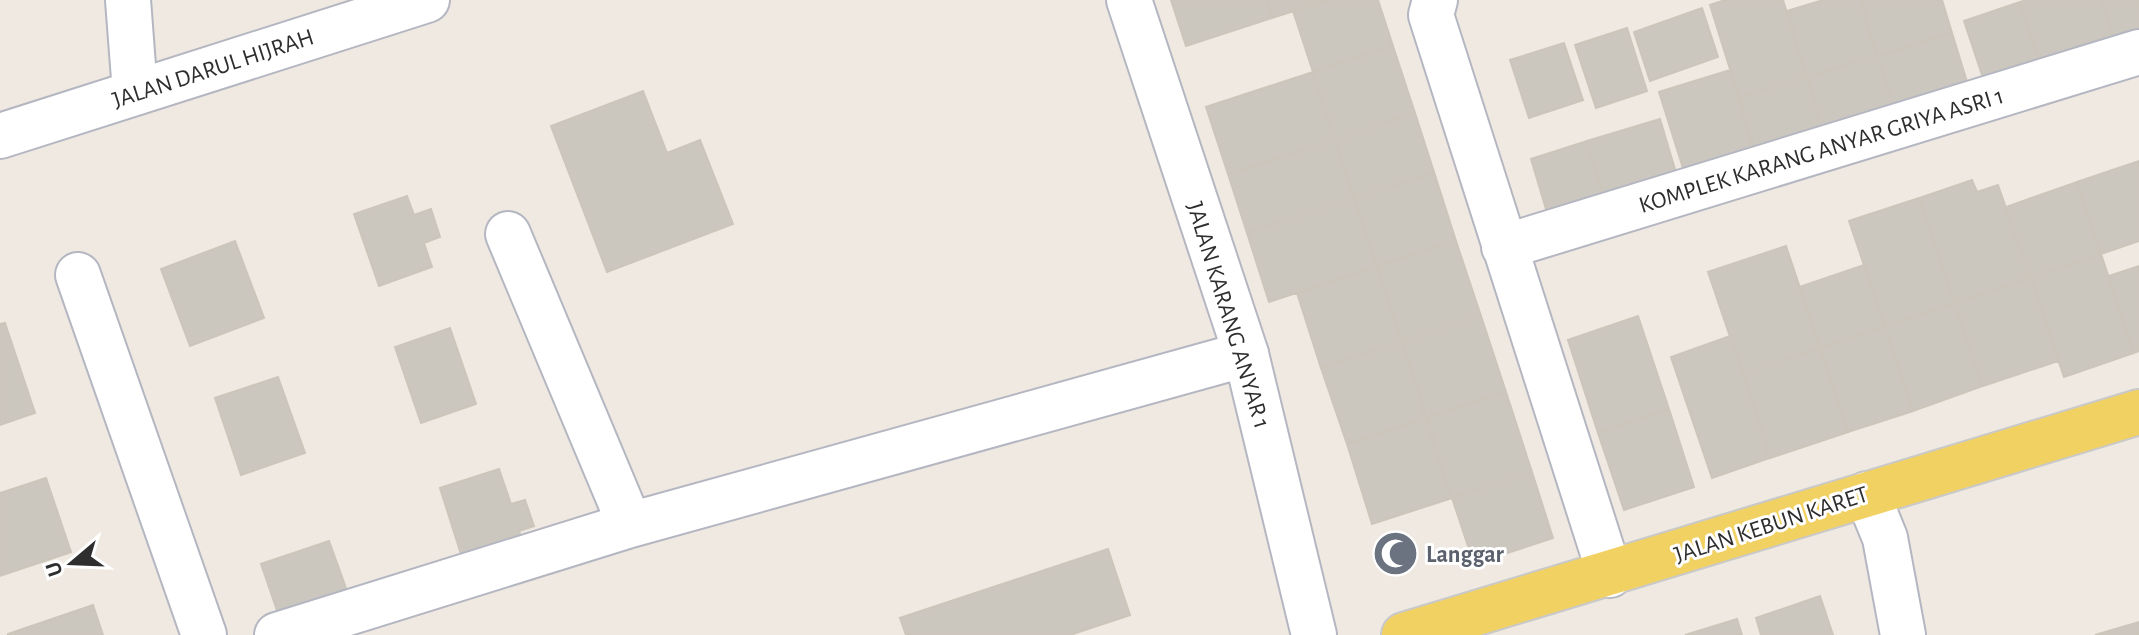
<svg xmlns="http://www.w3.org/2000/svg" width="2139" height="635" viewBox="0 0 2139 635" font-family="'Alegreya Sans',sans-serif">
  <style>
    .building { fill: #cbc7bf; stroke: #cbc5ba; stroke-width: 2 }
    .lines { fill: none; stroke-linecap: round; stroke-linejoin: round }
    .minor-casing { stroke: #b4b7c1; stroke-width: 48 }
    .tertiary-casing { stroke: #b4b7c1; stroke-width: 48 }
    .secondary-casing { stroke: #b4b7c1; stroke-width: 48 }
    .primary-casing { stroke: #c9c9c9; stroke-width: 48 }
    .minor { stroke: #fff; stroke-width: 44 }
    .tertiary { stroke: #fff; stroke-width: 44 }
    .secondary { stroke: #fff; stroke-width: 44 }
    .primary { stroke: #f2d163; stroke-width: 44 }
    .labels { text-anchor: middle; stroke-width: 6; stroke-linejoin: round; paint-order: stroke }
    .street-label { font-size: 24px; fill: #2e2e2e; stroke: #fff }
    .worship-label { font-size: 24px; font-weight: bold; fill: #5b616d; stroke: #fff; text-anchor: start }
  </style>
  <rect width="100%" height="100%" fill="#efe9e1"/>
  <path class="building" d="M1171,0H1266L1272,18L1186,46Z
    M1266,0H1328L1272,18Z
    M1328,0H1378L1393,46L1313,72L1293,11Z
    M1725,0H1783L1807,77L1739,98L1710,5Z
    M1823,0H1861L1877,56L1807,77L1787,11Z
    M1861,0H1942L1952,33L1877,56Z
    M2027,0H2101L2117,49L2044,74L2020,2Z
    M2101,0H2139V42L2117,49Z
    M2020,2L2044,74L1988,93L1964,21Z
    M1702,8L1718,57L1650,81L1634,32Z
    M1627,28L1647,91L1596,108L1575,45Z
    M1952,33L1972,98L1897,120L1877,56Z
    M1564,43L1583,100L1529,118L1510,60Z
    M1393,46L1415,113L1336,140L1313,72Z
    M1877,56L1897,120L1826,142L1807,77Z
    M1730,70L1758,163L1688,184L1659,92Z
    M1313,72L1336,140L1228,174L1206,107Z
    M1807,77L1826,142L1758,163L1739,98Z
    M643,91L667,153L700,140L733,224L607,272L551,126Z
    M1415,113L1434,172L1354,198L1336,140Z
    M1660,119L1680,186L1607,208L1587,141Z
    M1336,140L1354,198L1247,233L1228,174Z
    M1587,141L1607,208L1551,226L1531,159Z
    M2139,161V241L2101,254L2077,182Z
    M1434,172L1456,241L1377,266L1354,198Z
    M1972,180L1977,192L1998,185L2030,277L1955,303L1919,198Z
    M2077,182L2101,254L2030,277L2006,207Z
    M407,196L414,215L431,209L440,237L424,243L432,267L379,286L354,214Z
    M1354,198L1377,266L1269,302L1247,233Z
    M1919,198L1955,303L1885,327L1849,221Z
    M235,241L264,318L190,346L161,269Z
    M1456,241L1481,316L1402,342L1377,266Z
    M1786,246L1820,348L1743,375L1708,272Z
    M2101,254L2134,353L2064,377L2030,277Z
    M1864,265L1885,327L1820,348L1799,287Z
    M1377,266L1402,342L1321,368L1297,293Z
    M2139,266V351L2134,353L2109,276Z
    M2030,277L2058,361L1983,386L1955,303Z
    M1955,303L1983,386L1913,411L1885,327Z
    M1481,316L1506,392L1426,418L1402,342Z
    M1638,316L1669,409L1598,433L1568,340Z
    M5,323L35,413L0,425V324Z
    M1885,327L1913,411L1848,432L1820,348Z
    M450,328L476,404L421,423L395,347Z
    M1730,336L1770,458L1712,478L1671,357Z
    M1402,342L1426,418L1347,444L1321,368Z
    M1820,348L1848,432L1770,458L1743,375Z
    M278,377L305,453L241,475L215,398Z
    M1506,392L1532,472L1452,498L1426,418Z
    M1669,409L1694,487L1624,510L1598,433Z
    M1426,418L1452,498L1372,524L1347,444Z
    M499,469L511,504L525,500L534,526L519,531L526,550L466,570L440,488Z
    M1532,472L1553,538L1474,564L1452,498Z
    M46,478L71,552L0,576V493Z
    M329,541L351,602L282,625L261,564Z
    M1108,549L1130,615L1070,635H906L900,618Z
    M1820,596L1833,635H1761L1756,618Z
    M93,605L103,635H8V634Z
    M1737,619L1742,635H1685Z
    M2139,622V635H2095Z"/>
  <g class="lines">
    <defs>
      <path id="minor" d="M128,0L135,92
        M1435,0L1431,15L1610,575
        M508,234L630,525
        M1504,247L2139,52
        M78,275L204,635
        M1867,494L1885,538L1903,635
        M277,635L630,525L1246,354"/>
      <path id="tertiary" d="M0,136L427,0"/>
      <path id="secondary" d="M1129,0L1246,354L1314,635"/>
      <path id="primary" d="M1404,635L2139,412"/>
    </defs>
    <use href="#minor" class="minor-casing"/>
    <use href="#tertiary" class="tertiary-casing"/>
    <use href="#secondary" class="secondary-casing"/>
    <use href="#primary" class="primary-casing"/>
    <use href="#minor" class="minor"/>
    <use href="#tertiary" class="tertiary"/>
    <use href="#secondary" class="secondary"/>
    <use href="#primary" class="primary"/>
  </g>
  <defs>
    <symbol id="mosque-disc" viewBox="-11 -11 22 22"><circle r="9.5" fill="#6b7280" stroke="#fff"/><path d="M3.5-4.9A6 6 0 1 0 3.5 4.9A5 5 0 1 1 3.5-4.9Z" fill="#fff"/></symbol>
  </defs>
  <g fill-rule="evenodd">
    <use href="#mosque-disc" x="1370" y="528" width="51" height="51"/>
  </g>
  <g class="labels">
    <g class="street-label">
      <text transform="translate(213 68) rotate(-18)" y="8">JALAN DARUL HIJRAH</text>
      <text transform="translate(1821 150) rotate(-17)" y="8">KOMPLEK KARANG ANYAR GRIYA ASRI 1</text>
      <text transform="translate(1229 315) rotate(73)" y="8">JALAN KARANG ANYAR 1</text>
      <text transform="translate(1771 524) rotate(-18)" y="8">JALAN KEBUN KARET</text>
    </g>
    <g class="worship-label">
      <text x="1426" y="562">Langgar</text>
    </g>
  </g>
  <g transform="translate(72 563) rotate(251)" stroke="#ffffff" stroke-width="6" paint-order="stroke">
  <path d="M0-6L14 30L0 20L-14 30Z" fill="#2e2e2e"/>
  <text y="-12" font-size="22" font-weight="bold" text-anchor="middle" fill="#2e2e2e">U</text>
  </g>
</svg>
